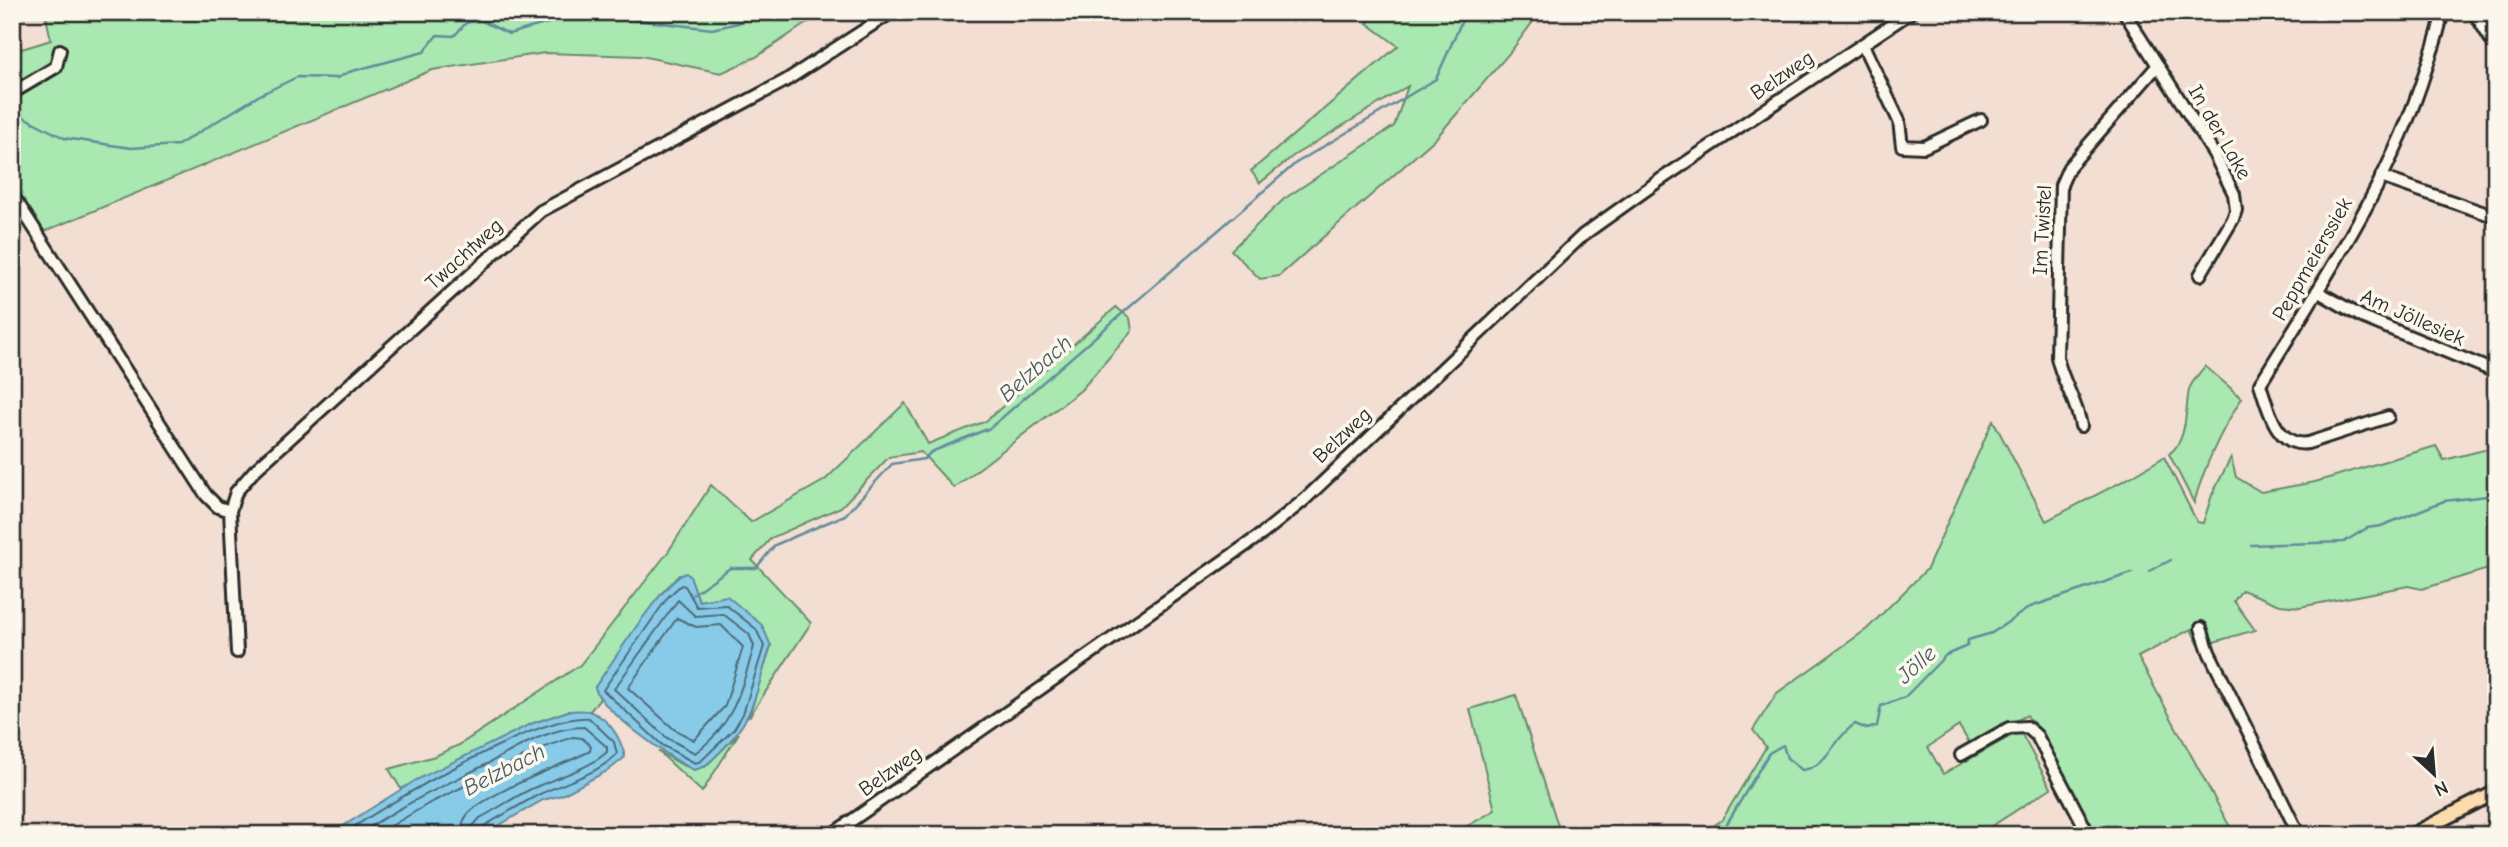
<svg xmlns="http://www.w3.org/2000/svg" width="2508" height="847" viewBox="0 0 2508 847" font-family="'Comic Neue',sans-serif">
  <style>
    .green { fill: #a9e8b0; stroke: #6a8a6e; stroke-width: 2 }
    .water { fill: #88cbe9; stroke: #638b9d; stroke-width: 2 }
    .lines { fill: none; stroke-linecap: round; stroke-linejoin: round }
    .shore { stroke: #506b77; stroke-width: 2 }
    .stream { stroke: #638b9d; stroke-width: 2.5 }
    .minor-casing { stroke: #2b2b2b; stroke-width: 16 }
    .major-casing { stroke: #2b2b2b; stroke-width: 18 }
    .minor { stroke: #fbf7ec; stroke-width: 10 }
    .major { stroke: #fcdcac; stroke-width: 12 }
    .labels { text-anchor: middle; stroke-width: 7; stroke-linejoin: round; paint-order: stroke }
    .street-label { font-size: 21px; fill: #2b2b2b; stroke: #fbf7ec }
    .water-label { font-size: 23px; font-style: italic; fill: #475b64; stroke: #fbf7ec }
  </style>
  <rect width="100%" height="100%" fill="#f2ded2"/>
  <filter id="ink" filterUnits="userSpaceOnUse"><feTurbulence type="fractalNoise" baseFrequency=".0143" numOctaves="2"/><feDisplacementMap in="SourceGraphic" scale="14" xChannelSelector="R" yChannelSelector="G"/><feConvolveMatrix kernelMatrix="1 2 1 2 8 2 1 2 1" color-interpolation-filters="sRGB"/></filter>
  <g filter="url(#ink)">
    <path class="green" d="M45,12H823L756,57L721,73L641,56L545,53L432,70L43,232L12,185V52L51,40Z
      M1376,12H1540L1512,50L1436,138L1279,276L1260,279L1231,250L1284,199L1394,126L1408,86L1293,156L1260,183L1251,171L1398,46L1367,23Z
      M1116,307L1130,318L1132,331L1081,390L954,488L921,452L889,457L841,507L771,538L752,560L811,623L749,717L771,645L717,598L699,601L690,576L679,575L663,592L595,687L600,699L590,711H568L531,724L401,789L389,769L435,756L459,745L580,665L668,552L711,485L751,522L825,480L905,403L928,444L986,421Z
      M2205,366L2242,398C2220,432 2205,464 2194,503L2169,454C2188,440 2185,410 2189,390C2191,382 2200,373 2205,366Z
      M1993,420L2046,521L2129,478L2164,457L2197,522L2203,523L2212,495L2231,457L2236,477L2261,492L2315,482L2436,446L2444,460L2496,447L2495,567L2422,589L2408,586L2300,607L2280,605L2242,590L2234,601L2255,630L2214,642L2202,652L2191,629L2138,657L2230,827L2215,835H2093L2027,715L1970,744L1959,726L1928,747L1943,774L2020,731L2051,788L1978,835H1700L1722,820L1766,747L1753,730L1777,693L1867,629L1927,569Z
      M1516,695L1561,835H1452L1495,810L1470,709Z
      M739,733L702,792L658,751L684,766L705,767Z"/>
    <path class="water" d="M686,573L690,576L699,601L727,596L762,625L771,646C755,691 757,716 720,752C711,761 706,767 694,770C673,761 598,708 595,687C611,665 664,579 686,573Z
      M568,711C574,711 585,709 591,712C610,719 621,739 625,757L609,770L562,795L543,800L482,835H329L416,780L531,724Z"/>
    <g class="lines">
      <path class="shore" d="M681,585L685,586L697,607L726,605L756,629L764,646L743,714L734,729L701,761L695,763L662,745L603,690L668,597Z
        M678,600L695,616L723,614L749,634L754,646C742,689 733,726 695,753L667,738L614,689Z
        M677,618L696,627L721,625L743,647L725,706L694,740L674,729L628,688Z
        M342,835C388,803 537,714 589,718L614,742L617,754C595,776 564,782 538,795C519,805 502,816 484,826L480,835
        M358,835C398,807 441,787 485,765C516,749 549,727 584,727L607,747V752C588,769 561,776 538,786C518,794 499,808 480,818L473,826L471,835
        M376,835L428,804L542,748L573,737L582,738L591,746L590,751C561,766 488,792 468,814C463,820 461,827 461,835"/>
      <path class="stream" d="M12,111L64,138L131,148L178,145L260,95L297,77L337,78L349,72L424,52L437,35L454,36L466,23L480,20L509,34L562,19H578L637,20L712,29L738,23L761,12
        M2251,545L2344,542L2367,528L2381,526L2444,501L2496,495
        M2150,571L2171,560
        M693,594L730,568H756L775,545L845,515L892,464L924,459L931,452L990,428L1296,163L1436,79L1464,16L1461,12
        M1716,835L1725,827L1769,753L1783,745L1787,758L1802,770C1827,768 1835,736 1855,724L1867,729L1877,726L1881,706L1905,697L1946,655L1967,646L1968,640L1992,633L2030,607L2132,573"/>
      <defs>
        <path id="minor" d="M2124,12L2214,154L2234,194L2236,210L2233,219L2200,275
          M2474,12L2496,48
          M1863,45L1899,121L1902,146L1924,147L1981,120
          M12,93L56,67L60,50
          M2381,177L2496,217
          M12,194L206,495L218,507L230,511
          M2317,291L2362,317L2496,372
          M2388,417L2308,443C2276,448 2268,408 2260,384C2321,284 2391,182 2426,69C2432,50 2440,31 2442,12
          M2081,426C2077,401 2062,382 2057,357L2061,185L2069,167L2158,65
          M2201,628L2209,652L2299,835
          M237,652L230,511L236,492L254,471L541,211L785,81L892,12
          M1961,755L2009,728L2027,727L2037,736L2089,835
          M831,835L1262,534L1303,501L1583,235L1660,180L1911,12"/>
        <path id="major" d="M2412,835L2496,792"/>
      </defs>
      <use href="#minor" class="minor-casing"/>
      <use href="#major" class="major-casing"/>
      <use href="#minor" class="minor"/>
      <use href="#major" class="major"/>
    </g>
  </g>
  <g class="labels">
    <g class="street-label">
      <text transform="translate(1782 75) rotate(-34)" y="7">Belzweg</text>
      <text transform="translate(2220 132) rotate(60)" y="7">In der Lake</text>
      <text transform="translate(2042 230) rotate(-87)" y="7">Im Twistel</text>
      <text transform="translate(464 254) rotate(-42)" y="7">Twachtweg</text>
      <text transform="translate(2312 259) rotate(-60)" y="7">Peppmeierssiek</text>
      <text transform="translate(2413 317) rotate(24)" y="7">Am Jöllesiek</text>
      <text transform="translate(1342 435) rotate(-43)" y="7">Belzweg</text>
      <text transform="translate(890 771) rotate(-35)" y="7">Belzweg</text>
    </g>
    <g class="water-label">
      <text transform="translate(1035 368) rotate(-41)" y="8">Belzbach</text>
      <text transform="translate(1916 664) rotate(-42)" y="8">Jölle</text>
      <text transform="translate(504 769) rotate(-27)" y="8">Belzbach</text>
    </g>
  </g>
  <rect width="2508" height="847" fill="none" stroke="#fbf7ec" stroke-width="42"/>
  <rect x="21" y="21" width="2466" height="805" fill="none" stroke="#2b2b2b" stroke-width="2.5" filter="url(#ink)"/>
  <g transform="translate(2434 774) rotate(154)" stroke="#fbf7ec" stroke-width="5" paint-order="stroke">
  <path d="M0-5L12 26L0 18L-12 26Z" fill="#2b2b2b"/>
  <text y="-10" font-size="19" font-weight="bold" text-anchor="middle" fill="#2b2b2b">N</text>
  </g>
</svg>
